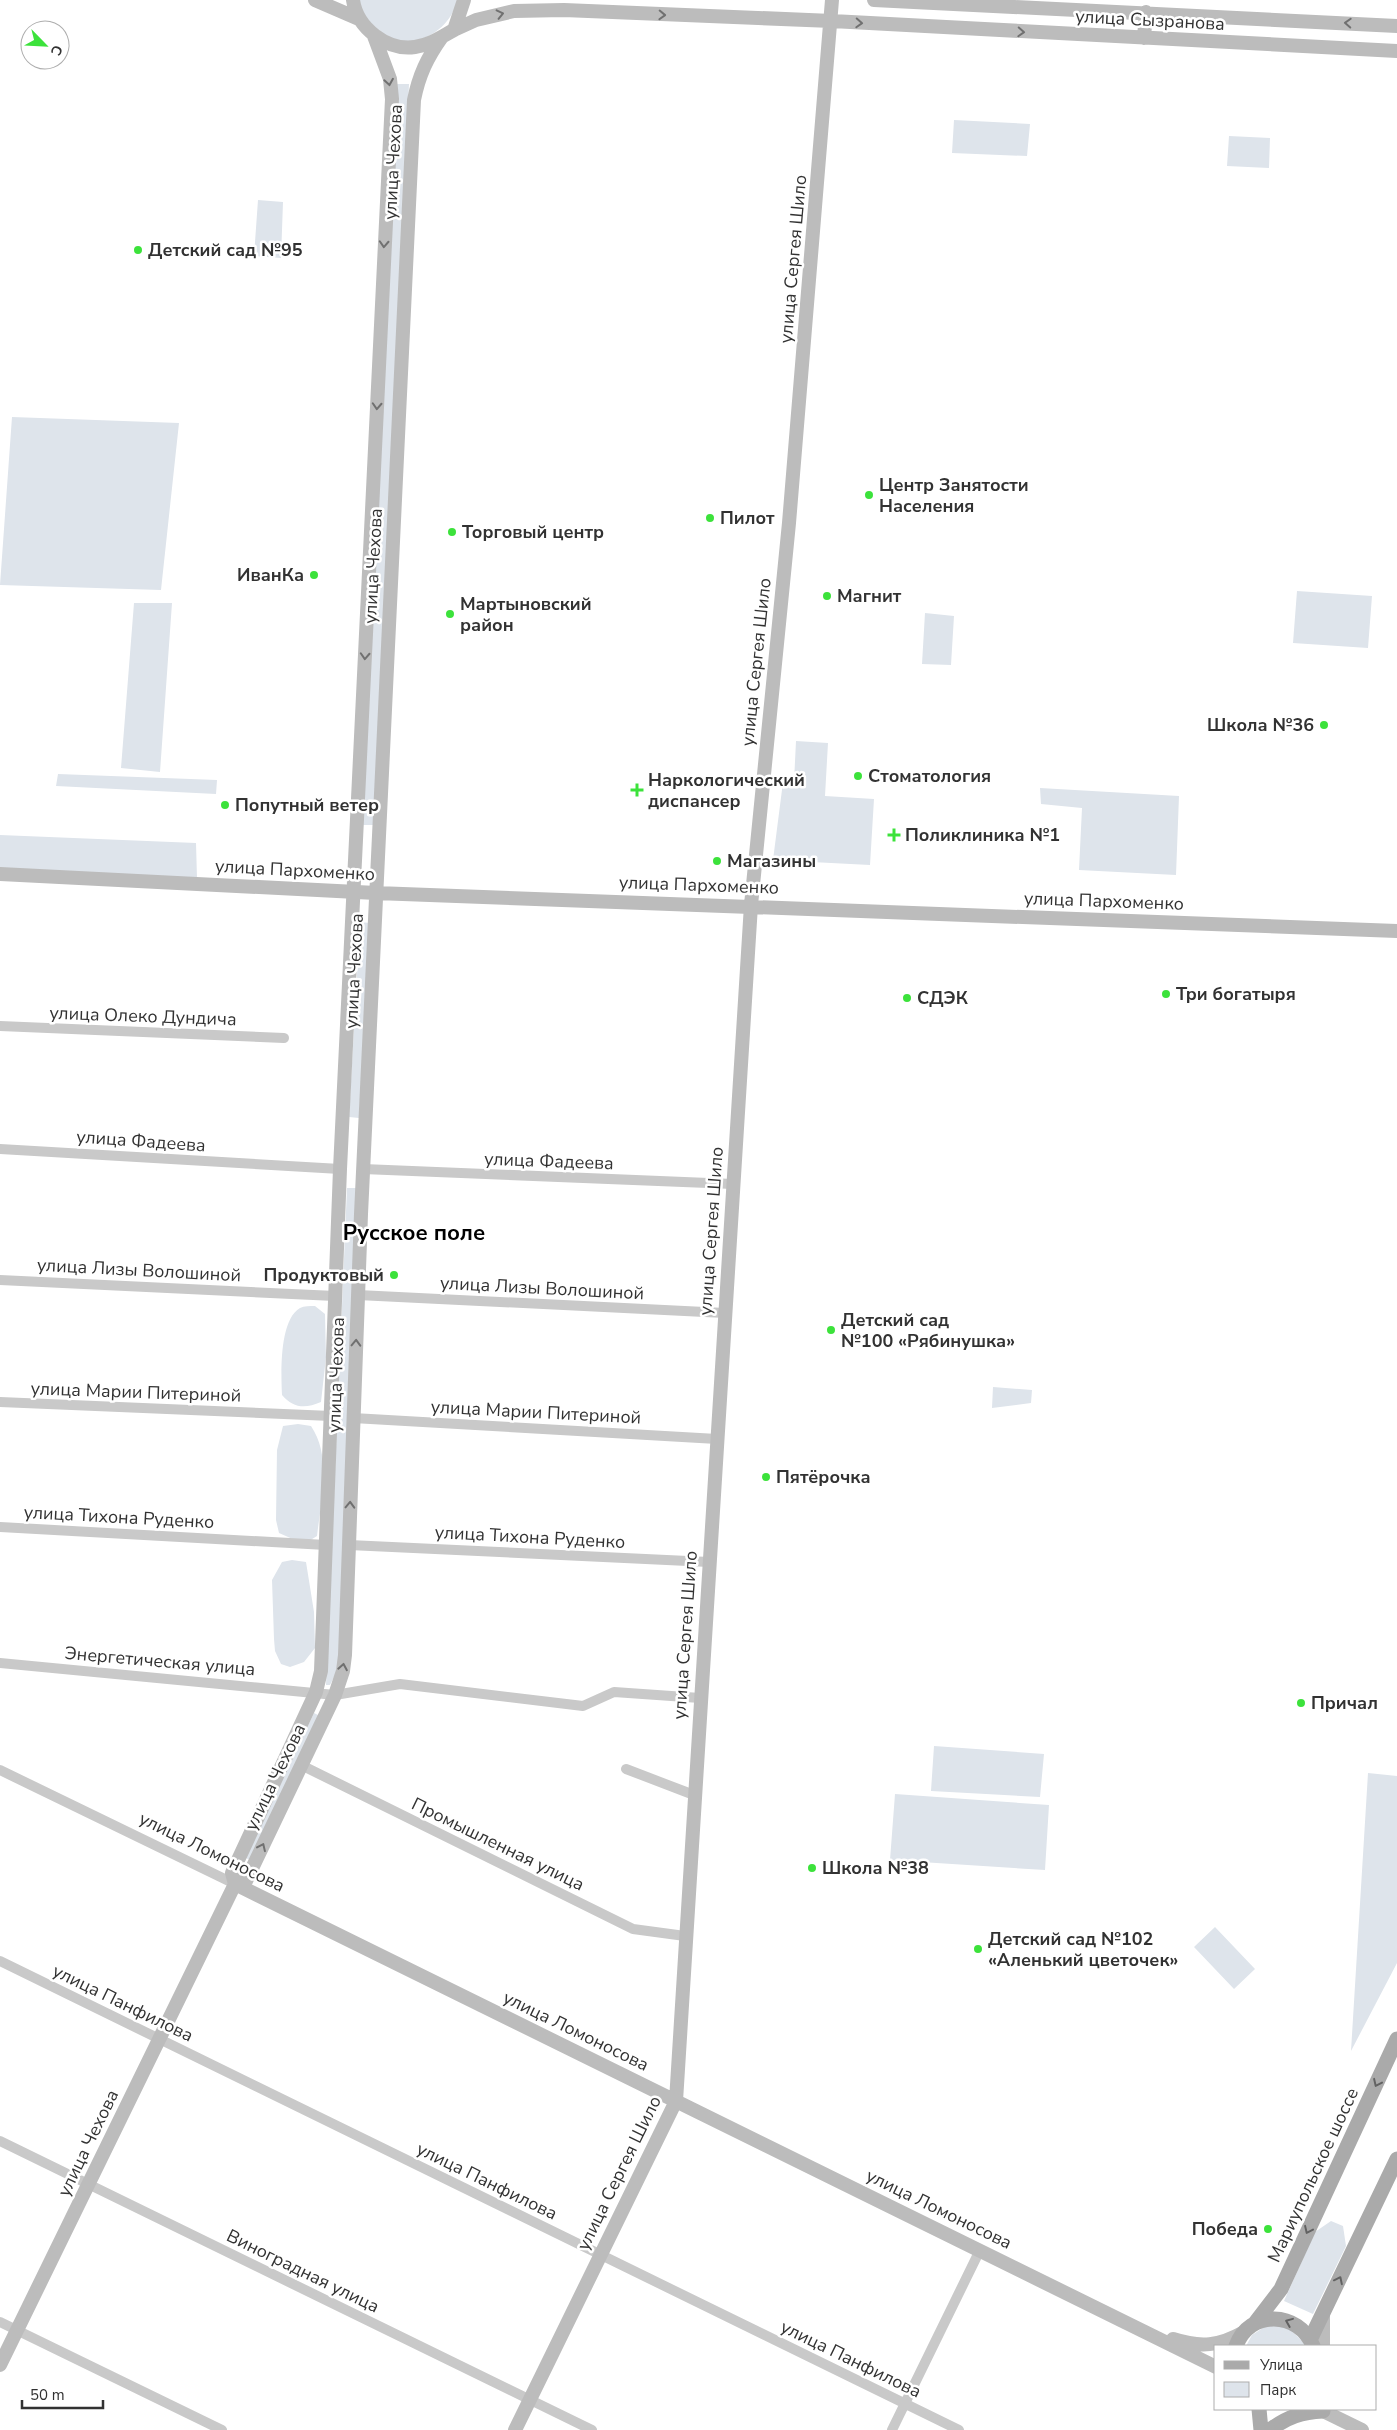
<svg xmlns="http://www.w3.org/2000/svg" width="1397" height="2430" viewBox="0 0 1397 2430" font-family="'Nunito Sans',sans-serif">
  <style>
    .green { fill: #dee4eb }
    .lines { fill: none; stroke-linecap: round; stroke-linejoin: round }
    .street { stroke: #c9c9c9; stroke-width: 10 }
    .secondary { stroke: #bcbcbc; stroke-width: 14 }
    .primary { stroke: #aaa; stroke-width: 15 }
    .oneway { stroke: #707070 }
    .oneway2 { stroke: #626262 }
    .poi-dot { fill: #3ce23b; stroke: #fff; stroke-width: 2 }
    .labels { text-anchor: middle; stroke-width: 5; stroke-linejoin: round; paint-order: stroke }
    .street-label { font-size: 18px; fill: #323232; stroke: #fff }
    .poi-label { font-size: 18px; font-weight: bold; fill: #323232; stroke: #fff; text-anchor: start }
    .district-label { font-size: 22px; font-weight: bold; fill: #000; stroke: #fff }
  </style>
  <rect width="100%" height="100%" fill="#fff"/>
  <path class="green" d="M358,0H457C450,35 404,56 376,30C366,21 362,12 358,0Z
    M397,84H409L375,825H362Z
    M954,120L1030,124L1027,156L952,153Z
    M1229,136L1270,138L1269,168L1227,166Z
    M258,200L283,202L281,258L254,256Z
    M12,417L179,423L161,590L0,585Z
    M1297,591L1372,596L1368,648L1293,643Z
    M134,603H172L160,772L121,768Z
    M925,613L954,616L951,665L922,664Z
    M796,741L828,743L825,796L874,799L870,865L773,860L783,782H794Z
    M58,774L217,780L216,794L56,786Z
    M1040,788L1179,796L1176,875L1079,870L1082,808L1041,804Z
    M0,835L196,843L197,878L0,869Z
    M360,922L370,923L359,1118L349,1117Z
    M347,1188H357L339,1657L336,1673L330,1685H326Z
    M315,1306L325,1314L326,1357L321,1402C305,1409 293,1408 282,1395C281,1374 279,1320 300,1308C304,1306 310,1306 315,1306Z
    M993,1387L1032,1390L1031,1403L992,1408Z
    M298,1424L311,1426C332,1457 321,1501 317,1536L304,1544L279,1533L276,1520L277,1450L283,1426Z
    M292,1560L306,1562L314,1612L315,1648L304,1662L290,1667L281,1664L275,1651L274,1639L272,1580L282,1562Z
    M314,1713L320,1716L250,1860L244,1857Z
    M934,1746L1044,1754L1040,1797L931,1791Z
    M1368,1773L1397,1776V1963L1351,2051Z
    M895,1794L1049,1805L1045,1870L890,1860Z
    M1215,1927L1255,1969L1234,1989L1194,1947Z
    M1331,2221L1343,2226L1346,2246L1313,2314L1284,2301L1315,2232Z
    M1266,2326H1287L1307,2346H1246L1252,2335Z"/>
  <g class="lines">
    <path class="street" d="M0,1026L284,1038
      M0,1149L340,1169
      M363,1169L733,1184
      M0,1280L335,1296
      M358,1295L725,1313
      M0,1402L331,1416
      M353,1418L717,1439
      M0,1527L326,1545
      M349,1545L709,1562
      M0,1663L335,1695L400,1684L583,1706L614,1692L700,1698
      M301,1765L633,1929L685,1936
      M626,1769L694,1795
      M0,1770L235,1884
      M0,1961L959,2430
      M0,2141L592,2430
      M0,2322L222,2430
      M892,2430L980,2250"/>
    <path class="secondary" d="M315,0L359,19
      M353,0C357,28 387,51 415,47C430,45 441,37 454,30L464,0
      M874,0L1397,26
      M454,30L476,20L514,11L564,10L832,21L1397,51
      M1144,38L1146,12
      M0,874L376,893L1397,931
      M235,1884L246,1881L335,1695L343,1671L345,1655L361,1214L414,100C419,75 427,58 442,37
      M235,1884L1216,2367
      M1323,2314V2346
      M1173,2339C1201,2348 1219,2346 1244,2332
      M0,2365L235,1884L232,1873L316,1692L321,1671L340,1169L392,99L390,79L374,36
      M1319,2409L1362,2430
      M515,2430L676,2101L751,905L789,523L832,0"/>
    <path class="primary" d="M1255,2323L1281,2289L1397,2039
      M1310,2340L1397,2159
      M1236,2346C1249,2309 1299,2311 1313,2346
      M1259,2409L1261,2430
      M1270,2430C1287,2417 1302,2412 1323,2411"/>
  </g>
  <defs><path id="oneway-chevron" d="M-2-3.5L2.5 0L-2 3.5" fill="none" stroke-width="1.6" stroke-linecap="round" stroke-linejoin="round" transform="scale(1.25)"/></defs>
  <g class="oneway">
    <use href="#oneway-chevron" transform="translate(500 14) rotate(-13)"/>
    <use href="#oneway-chevron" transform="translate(662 15) rotate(2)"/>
    <use href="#oneway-chevron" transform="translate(859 23) rotate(3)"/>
    <use href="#oneway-chevron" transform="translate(1348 23) rotate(-177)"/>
    <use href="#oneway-chevron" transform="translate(1021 32) rotate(3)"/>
    <use href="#oneway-chevron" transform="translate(389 82) rotate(81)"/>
    <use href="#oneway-chevron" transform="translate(384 244) rotate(93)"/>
    <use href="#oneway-chevron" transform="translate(377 406) rotate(93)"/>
    <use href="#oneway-chevron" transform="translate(365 656) rotate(93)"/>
    <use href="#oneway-chevron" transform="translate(356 1343) rotate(-88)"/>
    <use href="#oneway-chevron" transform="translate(350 1505) rotate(-88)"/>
    <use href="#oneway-chevron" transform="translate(343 1667) rotate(-80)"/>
    <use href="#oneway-chevron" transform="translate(262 1847) rotate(-65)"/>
  </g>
  <g class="oneway2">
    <use href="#oneway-chevron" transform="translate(1377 2083) rotate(115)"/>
    <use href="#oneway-chevron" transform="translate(1308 2230) rotate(115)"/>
    <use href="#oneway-chevron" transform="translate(1339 2280) rotate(-64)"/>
    <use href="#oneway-chevron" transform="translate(1289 2322) rotate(-158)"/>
  </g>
  <g class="poi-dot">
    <circle cx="138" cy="250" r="5"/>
    <circle cx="869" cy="495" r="5"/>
    <circle cx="710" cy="518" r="5"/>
    <circle cx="452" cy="532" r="5"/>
    <circle cx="314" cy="575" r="5"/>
    <circle cx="827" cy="596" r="5"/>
    <circle cx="450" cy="614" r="5"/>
    <circle cx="1324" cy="725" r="5"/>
    <circle cx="858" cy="776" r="5"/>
    <path d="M634.5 782.5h5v5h5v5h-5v5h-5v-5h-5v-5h5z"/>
    <circle cx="225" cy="805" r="5"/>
    <path d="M891.5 827.5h5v5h5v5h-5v5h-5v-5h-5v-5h5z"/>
    <circle cx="717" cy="861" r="5"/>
    <circle cx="1166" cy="994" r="5"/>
    <circle cx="907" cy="998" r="5"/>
    <circle cx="394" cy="1275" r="5"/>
    <circle cx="831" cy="1330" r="5"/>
    <circle cx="766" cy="1477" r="5"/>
    <circle cx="1301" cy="1703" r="5"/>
    <circle cx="812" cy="1868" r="5"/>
    <circle cx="978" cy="1949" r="5"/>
    <circle cx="1268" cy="2229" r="5"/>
  </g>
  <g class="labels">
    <g class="street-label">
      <text transform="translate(1150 20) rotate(3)" y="6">улица Сызранова</text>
      <text transform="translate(393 162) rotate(-87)" y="6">улица Чехова</text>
      <text transform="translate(793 259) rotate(-85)" y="6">улица Сергея Шило</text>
      <text transform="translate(373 566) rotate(-87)" y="6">улица Чехова</text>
      <text transform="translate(756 662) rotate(-84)" y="6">улица Сергея Шило</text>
      <text transform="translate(295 870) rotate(3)" y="6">улица Пархоменко</text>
      <text transform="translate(699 885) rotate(2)" y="6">улица Пархоменко</text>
      <text transform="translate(1104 901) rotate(2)" y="6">улица Пархоменко</text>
      <text transform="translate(354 971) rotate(-87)" y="6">улица Чехова</text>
      <text transform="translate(143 1016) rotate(2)" y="6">улица Олеко Дундича</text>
      <text transform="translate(141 1141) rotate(4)" y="6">улица Фадеева</text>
      <text transform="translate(549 1161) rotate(2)" y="6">улица Фадеева</text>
      <text transform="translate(711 1231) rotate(-86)" y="6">улица Сергея Шило</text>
      <text transform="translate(139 1270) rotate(3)" y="6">улица Лизы Волошиной</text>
      <text transform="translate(542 1288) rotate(3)" y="6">улица Лизы Волошиной</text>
      <text transform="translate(336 1375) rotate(-88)" y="6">улица Чехова</text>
      <text transform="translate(136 1392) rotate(2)" y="6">улица Марии Питериной</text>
      <text transform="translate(536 1412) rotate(3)" y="6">улица Марии Питериной</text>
      <text transform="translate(119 1517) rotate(3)" y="6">улица Тихона Руденко</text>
      <text transform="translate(530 1537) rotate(3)" y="6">улица Тихона Руденко</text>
      <text transform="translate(685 1635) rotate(-86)" y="6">улица Сергея Шило</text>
      <text transform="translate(160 1661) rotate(5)" y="6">Энергетическая улица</text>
      <text transform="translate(275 1777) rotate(-64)" y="6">улица Чехова</text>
      <text transform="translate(498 1844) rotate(26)" y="6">Промышленная улица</text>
      <text transform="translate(212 1852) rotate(26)" y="6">улица Ломоносова</text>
      <text transform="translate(123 2003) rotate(26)" y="6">улица Панфилова</text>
      <text transform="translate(576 2031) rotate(26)" y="6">улица Ломоносова</text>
      <text transform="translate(88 2143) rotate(-64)" y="6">улица Чехова</text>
      <text transform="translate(619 2173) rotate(-64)" y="6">улица Сергея Шило</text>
      <text transform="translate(1313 2175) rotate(-65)" y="6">Мариупольское шоссе</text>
      <text transform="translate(487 2181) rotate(26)" y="6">улица Панфилова</text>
      <text transform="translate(939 2209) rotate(26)" y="6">улица Ломоносова</text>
      <text transform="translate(303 2271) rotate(26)" y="6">Виноградная улица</text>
      <text transform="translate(851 2359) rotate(26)" y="6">улица Панфилова</text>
    </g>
    <g class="poi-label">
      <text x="148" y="256">Детский сад №95</text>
      <text x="879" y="491">Центр Занятости<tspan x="879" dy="21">Населения</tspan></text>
      <text x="720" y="524">Пилот</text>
      <text x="462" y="538">Торговый центр</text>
      <text x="304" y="581" text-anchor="end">ИванКа</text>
      <text x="837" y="602">Магнит</text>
      <text x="460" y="610">Мартыновский<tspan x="460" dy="21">район</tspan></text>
      <text x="1314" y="731" text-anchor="end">Школа №36</text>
      <text x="868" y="782">Стоматология</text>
      <text x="648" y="786">Наркологический<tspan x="648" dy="21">диспансер</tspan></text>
      <text x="235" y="811">Попутный ветер</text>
      <text x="905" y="841">Поликлиника №1</text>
      <text x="727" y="867">Магазины</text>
      <text x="1176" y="1000">Три богатыря</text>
      <text x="917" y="1004">СДЭК</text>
      <text x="384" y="1281" text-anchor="end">Продуктовый</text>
      <text x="841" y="1326">Детский сад<tspan x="841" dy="21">№100 «Рябинушка»</tspan></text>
      <text x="776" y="1483">Пятёрочка</text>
      <text x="1311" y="1709">Причал</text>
      <text x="822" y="1874">Школа №38</text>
      <text x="988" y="1945">Детский сад №102<tspan x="988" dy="21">«Аленький цветочек»</tspan></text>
      <text x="1258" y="2235" text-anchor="end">Победа</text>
    </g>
    <g class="district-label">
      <text x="414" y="1240">Русское поле</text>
    </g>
  </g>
  <rect x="1214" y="2345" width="162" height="65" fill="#ffffff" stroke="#adadad"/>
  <rect x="1224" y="2361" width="25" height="8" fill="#aaaaaa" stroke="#adadad"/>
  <text x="1260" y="2370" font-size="15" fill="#323232">Улица</text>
  <rect x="1224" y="2382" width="25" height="15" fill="#dee4eb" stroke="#adadad"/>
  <text x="1260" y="2395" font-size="15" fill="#323232">Парк</text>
  <g transform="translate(45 45) rotate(114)"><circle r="24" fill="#ffffff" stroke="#adadad"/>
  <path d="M0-4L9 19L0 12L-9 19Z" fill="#3ce23b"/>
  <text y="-8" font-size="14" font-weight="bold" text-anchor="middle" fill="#323232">С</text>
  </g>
  <path d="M22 2400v8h81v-8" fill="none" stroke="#323232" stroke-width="2.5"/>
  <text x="30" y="2400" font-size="15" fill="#323232" stroke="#ffffff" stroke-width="4" paint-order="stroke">50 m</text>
</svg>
